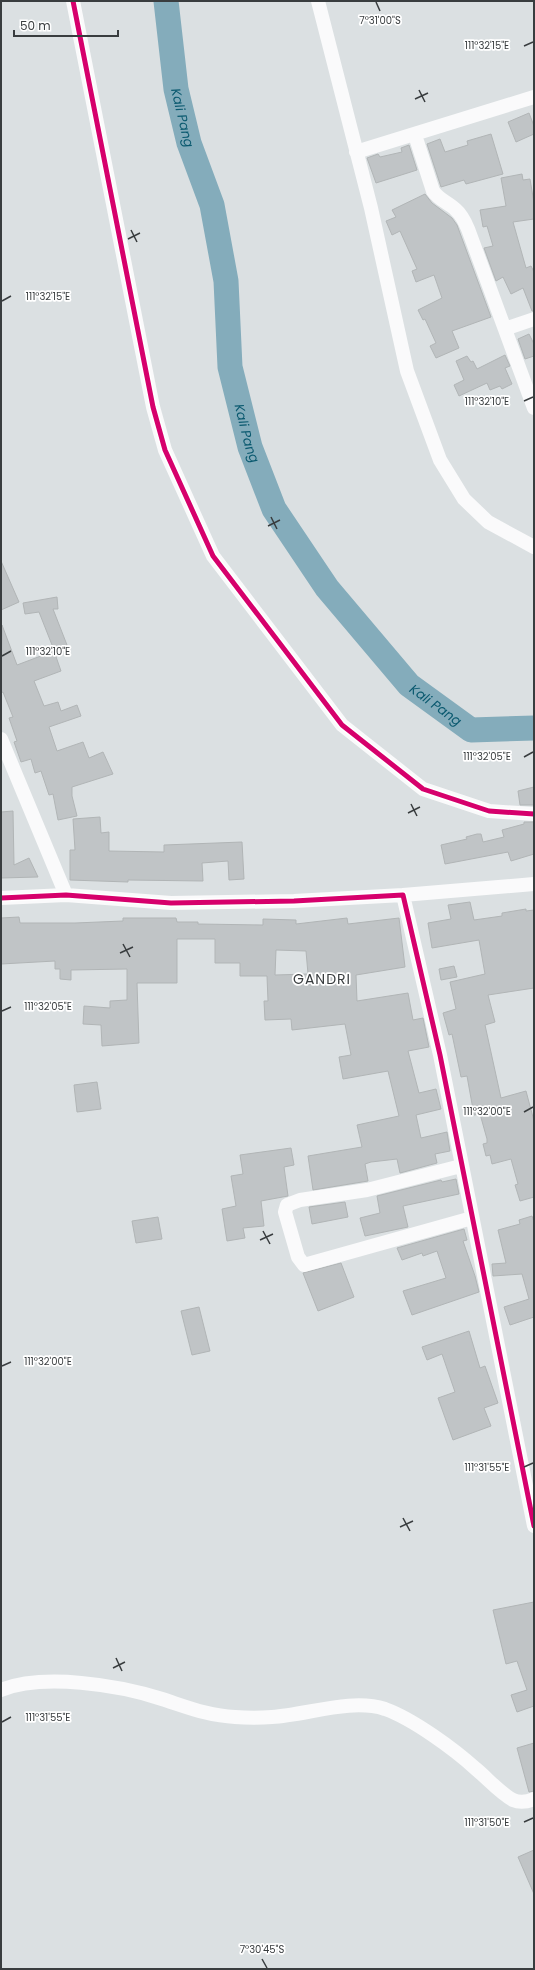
<svg xmlns="http://www.w3.org/2000/svg" width="535" height="1970" font-family="Poppins,sans-serif">
<style>
.lines{fill:none;stroke-linecap:round;stroke-linejoin:round}
.river{stroke:#84acbb;stroke-width:25}
.building{fill:#c0c4c6;stroke:#b1b5b6;fill-rule:evenodd}
.minor{stroke:#fafafb;stroke-width:14}
.cycleway-casing{stroke:#fff;stroke-width:8}
.cycleway{stroke:#d6006c;stroke-width:5}
.ticks{fill:none;stroke:#393d3f;stroke-width:1.5}
.labels{text-anchor:middle;stroke-width:3.5;stroke-linejoin:round;paint-order:stroke}
.water-label{font-size:13px;font-style:italic;fill:#0a596f;stroke:#fff}
.quarter-label{font-size:14px;letter-spacing:1px;fill:#393d3f;stroke:#fff}
.ticks-label{font-size:10px;text-anchor:middle;fill:#393d3f;stroke:#fff;stroke-width:3.5;stroke-linejoin:round;paint-order:stroke}
</style>
<rect width="100%" height="100%" fill="#dbe0e2"/>
<g class="lines">
<!-- river -->
<path class="river" id="s1" d="M166,1L176,89L189,143L212,205L226,281L230,367L250,447L274,509L327,588L409,685L471,730L534,728"/>
</g>
<!-- building -->
<path class="building" d="M529,113L534,126V134L516,142L508,122Z
M491,134L503,174L466,184L464,180L441,187L427,144L440,139L445,152L468,145L467,141Z
M409,145L417,170L376,183L367,158L378,154L380,157L402,152L401,148Z
M522,174L523,180L530,179L534,203V219L513,222L526,268L531,266L534,272V311H532L523,288L511,294L503,277L496,281L484,248L493,246L487,226L483,227L480,210L506,206L501,178Z
M425,194L432,203L452,218L457,225L491,317L452,331L459,348L436,358L430,346L436,343L425,319L423,320L418,310L442,298L434,275L416,282L412,271L417,269L400,231L392,235L386,221L396,217L392,210Z
M529,334L534,344V356L525,359L518,339Z
M505,355L510,366L505,368L512,384L502,389L500,386L490,390L487,383L459,396L454,385L464,380L456,361L467,356L471,362L473,361L477,369Z
M1,561L19,602L1,610Z
M57,597L58,609H53L67,645L54,650L39,612L25,614L23,603Z
M2,625L17,665L54,651L61,671L34,681L44,706L58,702L61,711L77,705L81,716L49,727L57,751L83,742L89,758L103,752L113,774L72,787V796L77,816L58,820L53,794L49,795L41,771L35,773L31,759L21,762L14,742L17,741L9,718L13,717L3,692L1,693Z
M534,787V805H520L518,791Z
M13,811L14,865L29,858L38,877L1,878V812Z
M100,817L101,833L109,832V851L164,852V845L242,842L244,879L229,880L228,861L202,863L203,881L128,880V882L70,880V850H75L73,819Z
M524,822H534V854L511,861L508,852L445,864L441,845L467,839L466,837L477,834H481L483,842L504,837L502,830L524,824Z
M470,902L474,920L502,916V913L526,909V911L534,910V988L488,995L495,1022L485,1025L501,1098L526,1091L534,1121V1197L520,1201L515,1185L518,1184L511,1159L492,1164L490,1155L486,1156L483,1144L487,1143V1139L480,1114L474,1115L467,1076L461,1077L452,1034L449,1035L443,1013L456,1009L450,982L485,974L479,940L432,948L428,923L451,919L448,905Z
M19,917L20,923H75L123,921V918H176L177,922H198V924L263,925V919L296,920V924L347,918L348,924L399,918L405,967L356,975L357,1001L408,993L413,1020L423,1018L429,1047L408,1051L419,1093L436,1089L441,1109L416,1115L421,1138L447,1132L450,1151L435,1154L437,1163L400,1173L397,1159L371,1162L365,1164L368,1181L313,1190L308,1156L362,1147L357,1125L399,1116L388,1071L343,1079L339,1057L351,1055L345,1024L292,1030L291,1019L265,1020L264,1001H268L267,976H240V963H215V939H177V983H137L139,1043L102,1046L101,1025L83,1024L84,1006L110,1008V1001L127,1000V969L71,970V980L60,979V969H55V961L1,964V918ZM276,950L306,951L308,974L275,975Z
M454,966L457,977L441,980L439,969Z
M97,1082L101,1109L77,1112L74,1085Z
M291,1148L294,1165L284,1167L288,1196L261,1201L264,1226L243,1228L245,1238L227,1241L222,1209L236,1206L231,1176L243,1174L240,1155Z
M456,1179L459,1194L403,1206L408,1227L365,1236L360,1218L380,1213L377,1196L441,1180L442,1182Z
M345,1202L348,1217L312,1224L309,1207Z
M532,1216L534,1222V1317L510,1325L504,1307L529,1299L522,1274L493,1276L492,1264L506,1263L498,1230L520,1224L519,1220Z
M158,1217L162,1239L136,1243L132,1221Z
M464,1229L467,1240L463,1241L475,1276L479,1292L412,1315L403,1291L446,1278L437,1251L423,1256L422,1253L402,1260L397,1248Z
M341,1263L354,1297L318,1311L303,1273Z
M199,1307L210,1351L192,1355L181,1311Z
M469,1331L480,1368L485,1366L498,1403L484,1408L491,1426L453,1440L438,1398L455,1392L442,1354L427,1360L422,1347Z
M534,1602V1706L517,1712L511,1695L527,1690L517,1661L506,1664L493,1610Z
M534,1743V1791L529,1792L517,1748Z
M534,1850V1894L518,1857Z"/>
<g class="lines">
<!-- minor -->
<path class="minor" d="M73,1L153,407L165,450L213,556L342,725L423,789L489,811L534,814
M318,1L371,208L407,371L440,460L464,499L488,522L534,547
M415,135L433,191C439,200 449,203 456,210C462,215 465,222 468,229L534,408
M356,152L534,97
M505,329L534,319
M1,739L66,895
M403,895L534,884
M1,898L66,895L171,903L294,901L403,895L440,1055L534,1526
M461,1166L367,1190L300,1200L287,1205L285,1212L298,1257L304,1265L472,1218
M1,1690C43,1673 119,1685 162,1699C187,1707 209,1716 235,1717C247,1718 260,1718 272,1717C307,1715 351,1698 385,1709C413,1719 454,1749 476,1769C488,1779 500,1793 513,1800C520,1803 527,1802 534,1799"/>
<!-- cycleway casing -->
<g class="cycleway-casing">
<path id="cycleway" d="M73,1L153,407L165,450L213,556L342,725L423,789L489,811L534,814
M1,898L66,895L171,903L294,901L403,895L440,1055L534,1526"/>
</g>
<!-- cycleway -->
<use href="#cycleway" class="cycleway"/>
</g>
<!-- ticks -->
<path class="ticks" d="M376,2L380,11M524,46L533,42M419,90L425,102M415,99L428,93M131,230L137,242M128,239L140,233M2,301L11,296M524,401L533,397M271,517L277,529M268,526L280,520M2,656L11,651M524,757L533,752M411,804L417,816M408,813L420,807M123,944L130,957M120,953L133,947M2,1011L11,1007M524,1112L533,1107M263,1231L270,1244M260,1240L273,1234M2,1366L11,1362M524,1467L533,1463M403,1518L410,1531M400,1527L413,1521M116,1658L122,1671M113,1668L125,1662M2,1722L11,1717M524,1822L533,1818M262,1959L267,1968"/>
<g class="labels">
<!-- water labels -->
<g class="water-label">
<text dy="5" stroke="none"><textPath href="#s1" startOffset="118">Kali Pang</textPath></text>
<text dy="5" stroke="none"><textPath href="#s1" startOffset="442">Kali Pang</textPath></text>
<text dy="5" stroke="none"><textPath href="#s1" startOffset="778">Kali Pang</textPath></text>
</g>
<!-- quarter labels -->
<g class="quarter-label">
<text x="322" y="984">GANDRI</text>
</g>
</g>
<g class="ticks-label">
<text x="380" y="24">7°31'00"S</text>
<text x="487" y="49">111°32'15"E</text>
<text x="48" y="300">111°32'15"E</text>
<text x="487" y="405">111°32'10"E</text>
<text x="48" y="655">111°32'10"E</text>
<text x="487" y="760">111°32'05"E</text>
<text x="48" y="1010">111°32'05"E</text>
<text x="487" y="1115">111°32'00"E</text>
<text x="48" y="1365">111°32'00"E</text>
<text x="487" y="1471">111°31'55"E</text>
<text x="48" y="1721">111°31'55"E</text>
<text x="487" y="1826">111°31'50"E</text>
<text x="262" y="1953">7°30'45"S</text>
</g>
<!-- border -->
<rect width="535" height="1970" fill="none" stroke="#393d3f" stroke-width="4"/>
<!-- scale -->
<path d="M14 30v6h104v-6" fill="none" stroke="#393d3f" stroke-width="2"/>
<text x="20" y="30" font-size="12" fill="#393d3f" stroke="#ffffff" stroke-width="3" paint-order="stroke">50 m</text>
</svg>
